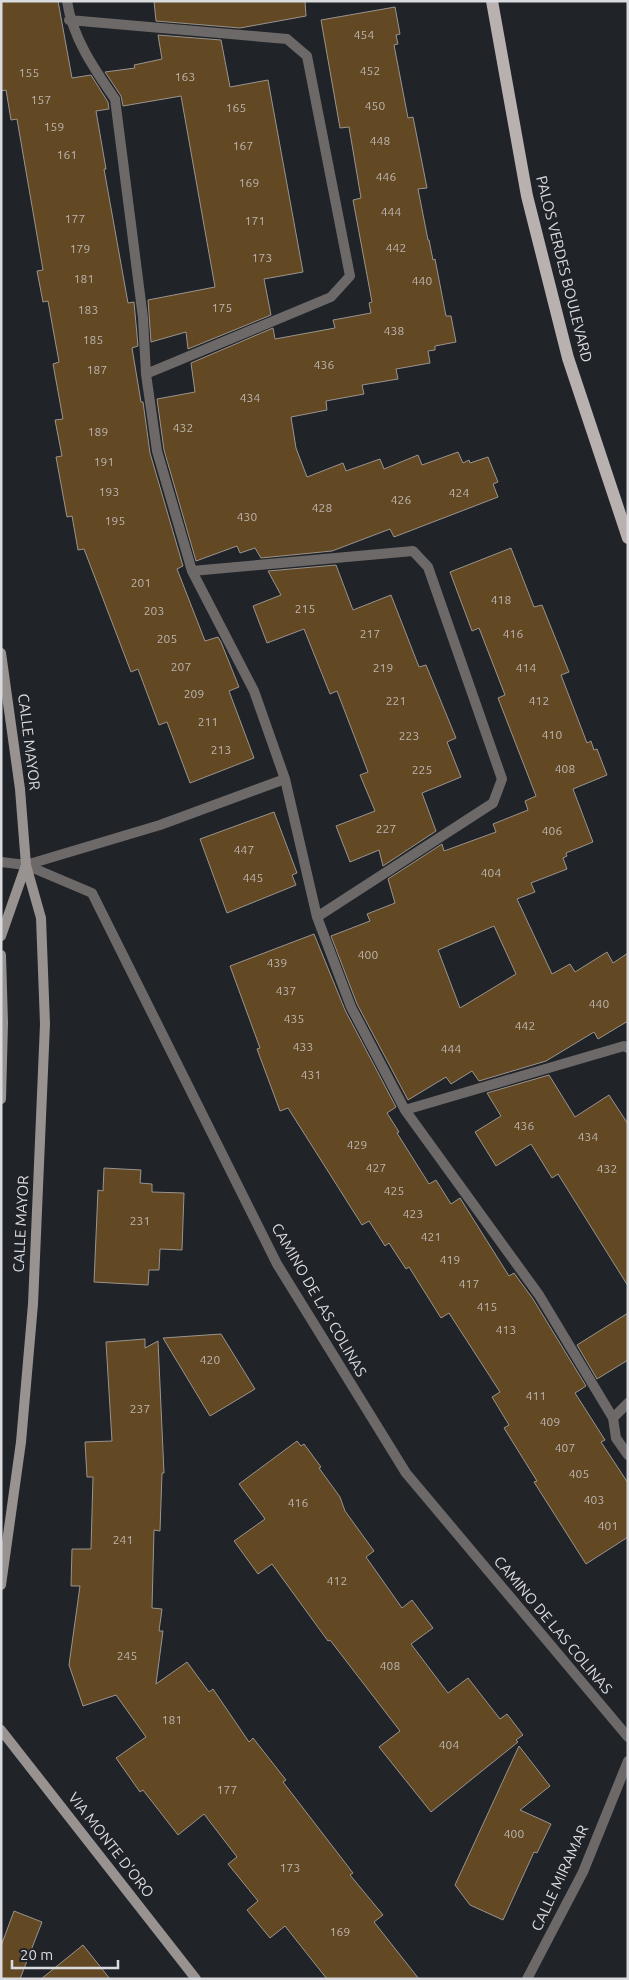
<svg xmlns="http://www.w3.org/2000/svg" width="629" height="1980" font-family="Ubuntu,sans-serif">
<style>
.building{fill:#634824;stroke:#9a948e;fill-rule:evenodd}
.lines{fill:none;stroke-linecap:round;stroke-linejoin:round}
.lane{stroke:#6d6968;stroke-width:10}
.street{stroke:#6d6968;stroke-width:10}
.secondary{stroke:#989290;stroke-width:10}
.primary{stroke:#b9b1af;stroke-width:12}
.labels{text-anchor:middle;stroke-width:4;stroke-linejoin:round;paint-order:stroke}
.number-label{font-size:12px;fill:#bcb6b0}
.street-label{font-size:15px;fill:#dadbdf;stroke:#202328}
</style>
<rect width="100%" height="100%" fill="#202328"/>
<!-- building -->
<path class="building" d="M1,1H58L72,78L91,75L108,102L109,109L96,111L106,169H104L128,303L134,302L138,346L132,348L141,402H143L150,453L183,566L177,569L205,641L218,637L221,642L239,687L229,691L254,758L190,783L167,722L159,725L138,669L131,672L84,549L78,550L72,516L67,517L56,457L62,456L55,420L63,419L53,364L59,362L48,301L43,302L37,271L43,270L17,119L11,120L6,90L1,91Z
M154,1H305L306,16L240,28L156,21Z
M395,7L400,34L396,35L398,44L394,45L408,118L413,117L427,188L418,189L428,240H429L433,260L435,259L446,316H451L456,342L435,346V350L428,351L430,363L396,369L398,379L362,385L364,394L326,401L327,410L291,417L296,448L307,477L343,463L346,471L380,459L384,469L418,455L422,465L458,452L463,463L469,460L470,463L488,457L498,482L493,484L498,497L394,537L390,529L332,551L261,558L255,548L240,553L237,546L196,561L164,450L157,399L195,392L191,363L273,328L275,339L335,328L333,320L371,313L369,303L372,302L353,200L361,198L349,127L340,128L321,20Z
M158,35L221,40L230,87L268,80L303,272L264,279L271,315L188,349L186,332L151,342L148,300L215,287L181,96L123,106L121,96L105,72L135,68L134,65L162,59Z
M511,548L534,607L542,605L569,672L561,675L587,743L591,741L594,750L597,749L607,775L573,789L593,842L566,853L567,856L563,858L567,869L531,883L535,892L517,899L552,974L570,964L575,972L607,952L613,963L628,953V1021L598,1039L594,1032L546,1061L479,1081L472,1071L451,1084L446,1077L408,1100L357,1004L331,936L370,921L367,914L395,903L388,879L442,844L444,851L496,832L493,824L528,810L525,801L536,796L498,698L505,695L479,628L472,631L450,572ZM494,926L516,974L460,1008L438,950Z
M336,565L353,610L391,595L419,667L426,665L456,738L447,742L461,777L422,793L436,831L383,866L379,850L350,862L336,826L375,811L360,775L368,772L337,691L330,694L304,629L267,643L253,606L281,595L268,571Z
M274,812L297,873L292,875L296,885L227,913L200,839Z
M314,934L345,1010L396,1107L387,1113L399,1132L397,1133L429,1184L436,1180L451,1204L460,1198L509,1276L514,1273L533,1299L586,1386L575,1393L605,1440L601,1442L628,1483V1537L586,1564L534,1482L537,1481L504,1428L509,1425L492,1397L500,1392L449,1313L441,1318L409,1267L406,1269L389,1243L385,1246L369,1221L362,1225L288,1108L280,1111L257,1049L260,1048L230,966Z
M549,1075L575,1117L609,1095L628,1124V1286L558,1174L552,1178L531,1144L496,1166L475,1132L501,1116L487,1093Z
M104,1168L141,1170L140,1183L152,1184V1192L184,1193L182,1250L160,1249L159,1270H149L148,1285L94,1282L98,1190L103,1191Z
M628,1313V1360L597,1379L577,1345Z
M221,1334L255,1389L210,1416L163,1338Z
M145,1339V1348L158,1341L164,1473H162L160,1531L154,1530L152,1608L162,1609L159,1631H163L156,1684L187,1662L209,1692L213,1689L249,1742L253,1738L286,1780L283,1782L353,1873L350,1875L383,1915L374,1922L419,1979H327L285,1926L270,1938L247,1910L258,1901L228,1864L237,1857L204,1814L178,1835L143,1790L140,1792L116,1758L146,1737L116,1695L83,1706L69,1665L80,1586H71L72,1549H91L93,1477H87L85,1442L112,1441L106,1342Z
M297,1441L301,1446L304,1444L321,1467L319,1468L340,1497L345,1511L374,1551L366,1557L402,1608L412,1600L433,1628L411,1644L448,1693L468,1678L500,1719L507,1714L523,1735L516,1740L518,1742L431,1812L379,1747L400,1731L330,1640L328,1641L272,1564L258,1574L234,1541L265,1519L239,1484Z
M519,1746L550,1786L520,1810L551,1824L537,1853L534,1852L503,1920L470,1905L455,1885Z
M14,1911L42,1922L20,1979H1V1946Z
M83,1945L110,1979H41Z"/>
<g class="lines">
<!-- lane -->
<path class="lane" d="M67,1C72,37 95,70 115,99L143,318L146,374L157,451L192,571L254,691L285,779L317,917L351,1007L405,1110L539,1295L613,1418L616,1438L628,1455
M69,20L287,39L307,56L350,276L331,297L146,374
M192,571L413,551L428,567L502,779L493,803L317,917
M26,865L160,825L285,779
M405,1110L624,1046L628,1048
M613,1418L628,1403"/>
<!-- street -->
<path class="street" d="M1,862L26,865L92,893L277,1264L406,1473L628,1737
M527,1979L583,1872L628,1761"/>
<!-- secondary -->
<path class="secondary" d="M1,653L20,789L26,865L41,918L45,1024L33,1304L21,1442L1,1585
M1,936L26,865
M1,955L3,1023L1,1099
M1,1730L196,1979"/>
<!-- primary -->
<path class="primary" d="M492,1L527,196L568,358L628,538"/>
</g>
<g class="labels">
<!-- number labels -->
<g class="number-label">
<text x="364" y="39">454</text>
<text x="370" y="75">452</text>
<text x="29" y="77">155</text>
<text x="185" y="81">163</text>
<text x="41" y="104">157</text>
<text x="375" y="110">450</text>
<text x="236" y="112">165</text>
<text x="54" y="131">159</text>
<text x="380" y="145">448</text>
<text x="243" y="150">167</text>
<text x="67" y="159">161</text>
<text x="386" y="181">446</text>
<text x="249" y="187">169</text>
<text x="391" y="216">444</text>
<text x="75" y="223">177</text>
<text x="255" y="225">171</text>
<text x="396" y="252">442</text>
<text x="80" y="253">179</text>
<text x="262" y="262">173</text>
<text x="84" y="283">181</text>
<text x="422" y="285">440</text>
<text x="222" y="312">175</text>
<text x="88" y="314">183</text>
<text x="394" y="335">438</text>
<text x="93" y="344">185</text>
<text x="324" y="369">436</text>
<text x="97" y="374">187</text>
<text x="250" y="402">434</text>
<text x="183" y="432">432</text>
<text x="98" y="436">189</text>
<text x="104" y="466">191</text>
<text x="109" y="496">193</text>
<text x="459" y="497">424</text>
<text x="401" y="504">426</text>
<text x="322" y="512">428</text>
<text x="247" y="521">430</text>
<text x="115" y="525">195</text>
<text x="141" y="587">201</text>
<text x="501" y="604">418</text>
<text x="305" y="613">215</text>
<text x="154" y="615">203</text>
<text x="370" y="638">217</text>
<text x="513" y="638">416</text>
<text x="167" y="643">205</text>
<text x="181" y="671">207</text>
<text x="383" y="672">219</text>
<text x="526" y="672">414</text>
<text x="194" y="698">209</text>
<text x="396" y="705">221</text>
<text x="539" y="705">412</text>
<text x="208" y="726">211</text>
<text x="552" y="739">410</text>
<text x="409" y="740">223</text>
<text x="221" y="754">213</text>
<text x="565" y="773">408</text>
<text x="422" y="774">225</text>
<text x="386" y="833">227</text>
<text x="552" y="835">406</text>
<text x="244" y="854">447</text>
<text x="491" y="877">404</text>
<text x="253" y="882">445</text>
<text x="368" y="959">400</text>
<text x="277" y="967">439</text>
<text x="286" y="995">437</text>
<text x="599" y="1008">440</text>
<text x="294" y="1023">435</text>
<text x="525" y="1030">442</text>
<text x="303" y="1051">433</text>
<text x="451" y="1053">444</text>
<text x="311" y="1079">431</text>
<text x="524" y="1130">436</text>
<text x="588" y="1141">434</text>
<text x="357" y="1149">429</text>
<text x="376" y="1172">427</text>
<text x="607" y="1173">432</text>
<text x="394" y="1195">425</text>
<text x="413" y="1218">423</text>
<text x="140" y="1225">231</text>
<text x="431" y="1241">421</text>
<text x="450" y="1264">419</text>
<text x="469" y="1288">417</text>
<text x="487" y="1311">415</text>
<text x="506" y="1334">413</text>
<text x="210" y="1364">420</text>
<text x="536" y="1400">411</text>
<text x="140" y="1413">237</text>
<text x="550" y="1426">409</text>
<text x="565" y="1452">407</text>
<text x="579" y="1478">405</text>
<text x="594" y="1504">403</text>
<text x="298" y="1507">416</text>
<text x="608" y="1530">401</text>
<text x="123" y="1544">241</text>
<text x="337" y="1585">412</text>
<text x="127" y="1660">245</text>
<text x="390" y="1670">408</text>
<text x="172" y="1724">181</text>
<text x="449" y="1749">404</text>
<text x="227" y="1794">177</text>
<text x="514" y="1838">400</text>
<text x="290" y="1872">173</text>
<text x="340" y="1936">169</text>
</g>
<!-- street labels -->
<g class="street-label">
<text transform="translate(564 269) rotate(76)" y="5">PALOS VERDES BOULEVARD</text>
<text transform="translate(29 742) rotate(83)" y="5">CALLE MAYOR</text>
<text transform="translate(21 1224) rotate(-87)" y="5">CALLE MAYOR</text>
<text transform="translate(319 1300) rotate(60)" y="5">CAMINO DE LAS COLINAS</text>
<text transform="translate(553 1625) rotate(50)" y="5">CAMINO DE LAS COLINAS</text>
<text transform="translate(111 1845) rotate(52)" y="5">VIA MONTE D'ORO</text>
<text transform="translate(560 1878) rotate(-65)" y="5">CALLE MIRAMAR</text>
</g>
</g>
<!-- border -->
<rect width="629" height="1980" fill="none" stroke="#dadbdf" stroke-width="5"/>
<!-- scale -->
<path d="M12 1960v8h106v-8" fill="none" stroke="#dadbdf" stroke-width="2.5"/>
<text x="20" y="1960" font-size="15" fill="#dadbdf" stroke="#202328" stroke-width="4" paint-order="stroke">20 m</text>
</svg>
